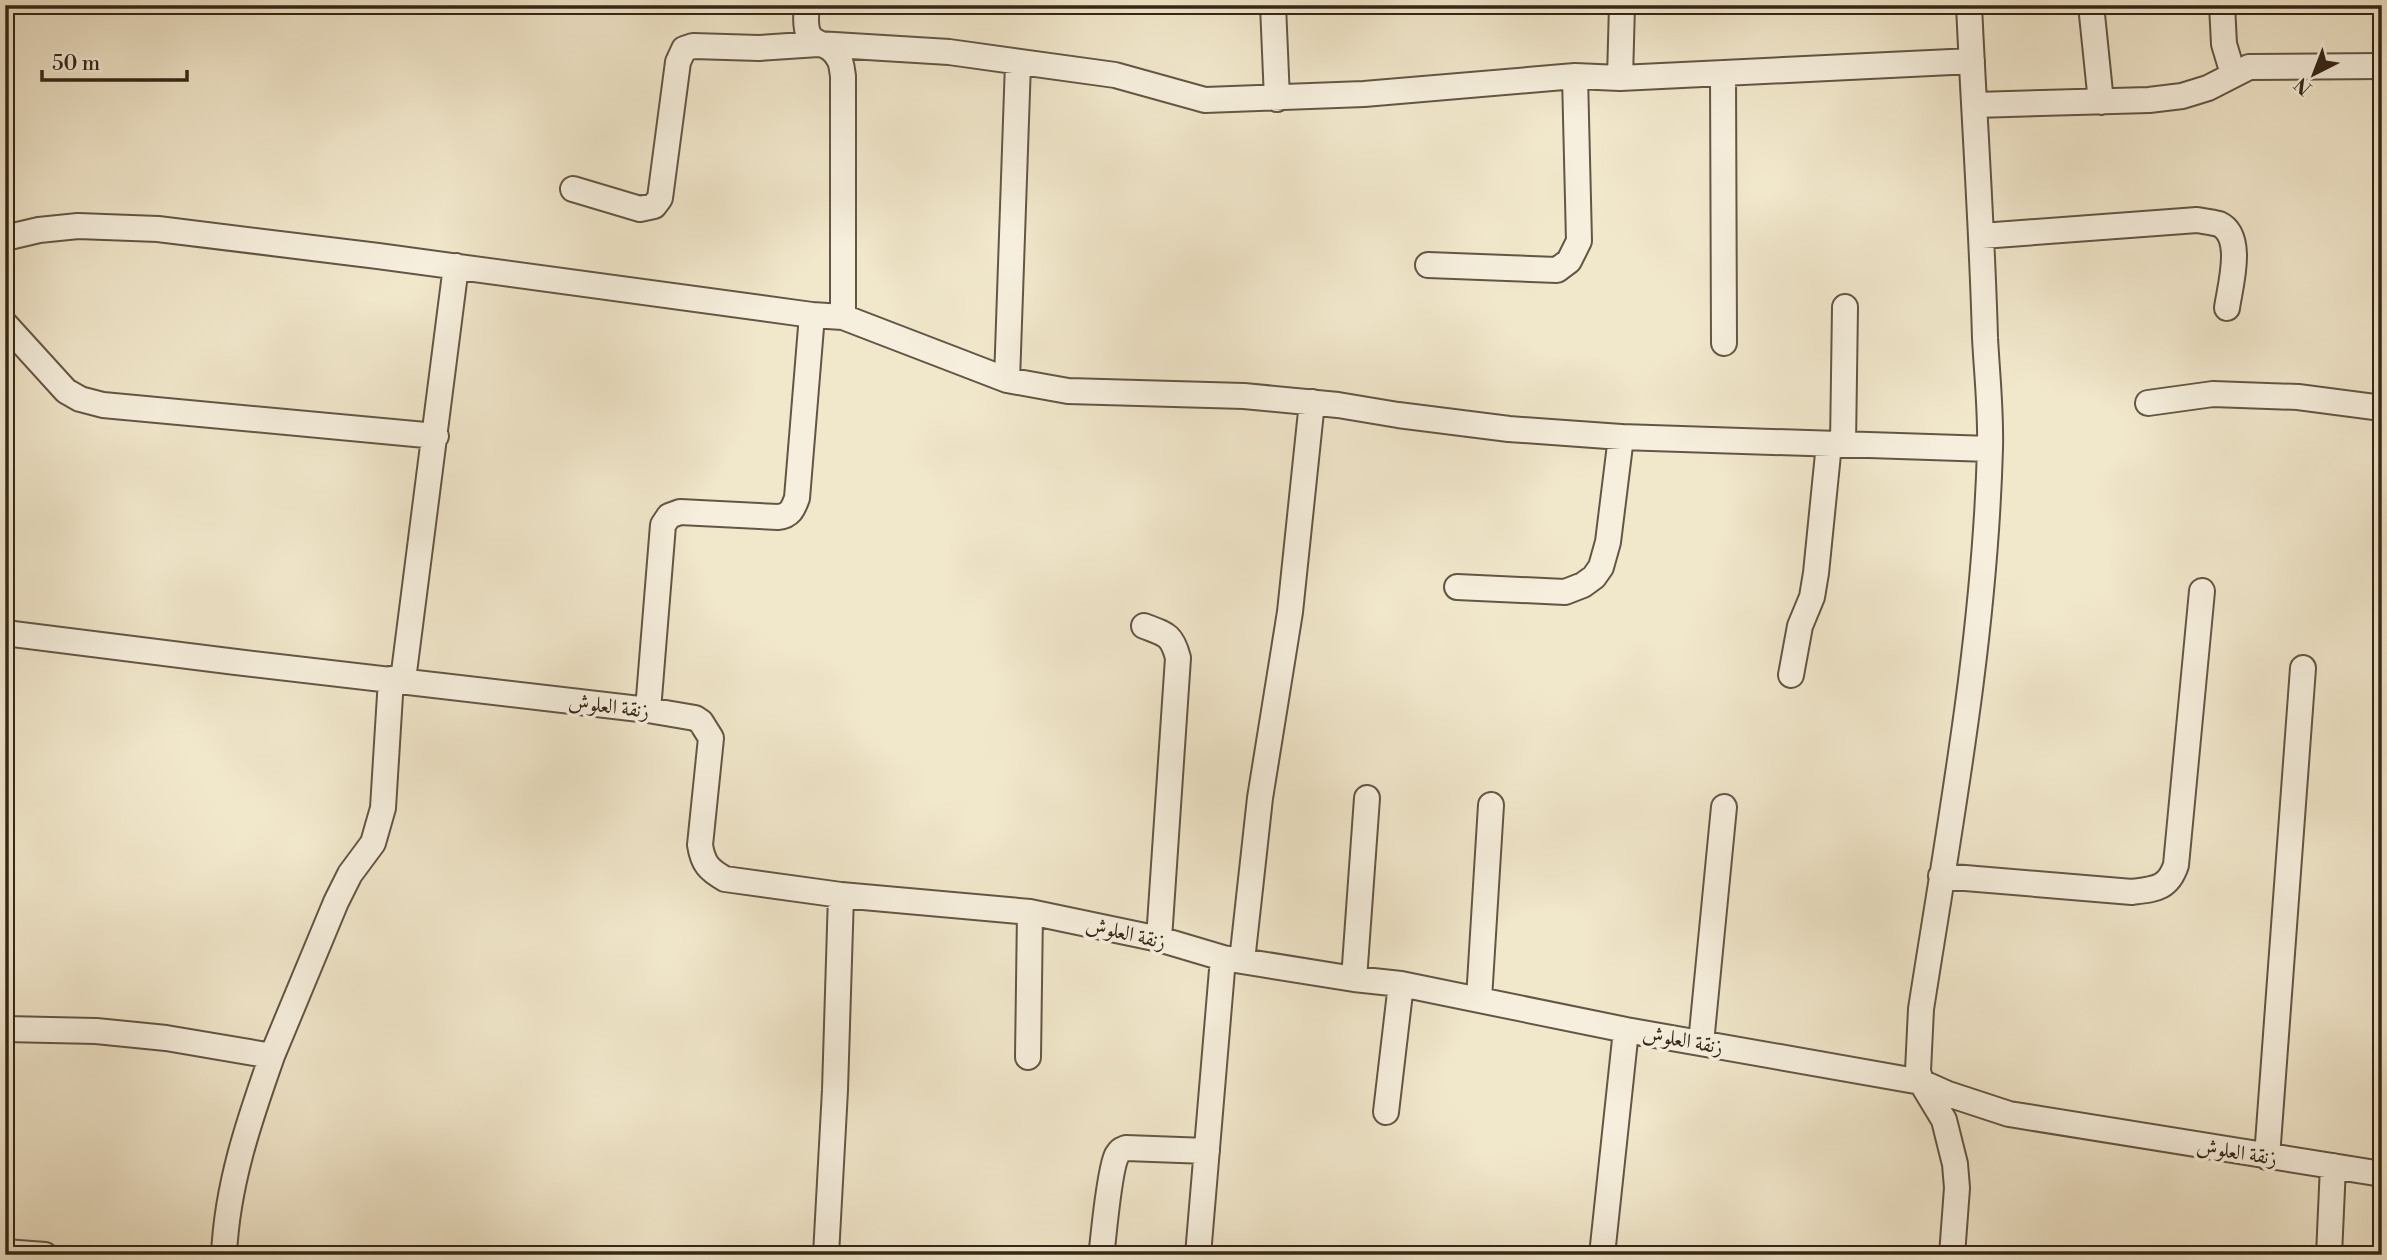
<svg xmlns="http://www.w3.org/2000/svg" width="2387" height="1260" font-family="'Libre Bodoni',Amiri,serif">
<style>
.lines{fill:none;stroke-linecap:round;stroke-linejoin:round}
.minor-casing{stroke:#645644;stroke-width:28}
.minor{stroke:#f6efdd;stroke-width:24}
.labels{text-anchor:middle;stroke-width:7;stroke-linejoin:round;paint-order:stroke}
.street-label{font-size:21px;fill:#352617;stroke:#f6efdd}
</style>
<rect width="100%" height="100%" fill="#f1e7cb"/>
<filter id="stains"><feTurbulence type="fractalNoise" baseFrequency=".00286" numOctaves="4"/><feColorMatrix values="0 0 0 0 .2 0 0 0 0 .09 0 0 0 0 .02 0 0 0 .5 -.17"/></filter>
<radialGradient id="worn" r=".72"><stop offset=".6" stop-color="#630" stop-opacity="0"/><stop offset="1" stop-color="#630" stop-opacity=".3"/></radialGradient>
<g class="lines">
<!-- minor casing -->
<g class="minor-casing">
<path id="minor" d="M807,5C801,56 825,33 839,59C842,64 842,71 843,76V317
M1273,5L1277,99
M2091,5L2101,102
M2222,5L2224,44L2233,74
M1723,73L1724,343
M1620,78L1622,5
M1975,105L2149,100L2182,96L2208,88L2249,67L2382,66
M573,189L640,209L654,206L660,198L678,62L684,49L693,46L759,48L818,44L949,52L1115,75L1205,100L1364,94L1575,76L1620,78L1972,61
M1982,236L2197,220C2203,221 2212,222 2219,224C2245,236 2230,286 2227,308
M5,238L39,230L78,226L158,229L378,256L812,315L843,317L1007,380L1068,391L1244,396L1338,405L1398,415L1509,429L1621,437L1990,449
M1428,265L1557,270L1569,261L1579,241L1575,76
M5,324L66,391L80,399L103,405L436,436
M1007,380L1018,63
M2148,403L2213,394L2298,397L2382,408
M1843,444L1845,307
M1457,587L1565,592L1583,585L1594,577L1601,567L1608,542L1621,437
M1144,626C1165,634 1172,634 1178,658L1159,939
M5,633L236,662L648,710L695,718L701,722L711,738L700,845C703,864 709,870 725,879L841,895L1030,912L1159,939L1223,958L1354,979L1401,984L1626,1030L1921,1082L1948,1094L2009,1114L2382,1174
M1791,675L1800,626L1812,597L1816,573L1829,444
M403,680L456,266
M648,710L663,525L669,516L680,512L778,517C790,516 793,509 797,498L812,315
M1941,876L2132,892C2155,889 2168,889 2176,865L2202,591
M1242,961L1260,798L1290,612L1312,402
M1354,979L1367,798
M1479,999L1491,805
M5,1029L96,1031L166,1038L272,1056C249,1121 227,1185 224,1255
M1701,1043L1724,807
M272,1056L336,902L350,874L373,843L383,808L391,679
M1028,1057L1030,912
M1386,1112L1401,984
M2267,1157L2303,668
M1102,1249C1104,1230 1110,1167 1117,1155C1120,1150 1121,1150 1126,1148L1207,1151
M5,1252L45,1255
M826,1255L835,1090L841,895
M1198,1255L1223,958
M1602,1255L1626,1030
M1952,1255L1957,1188L1955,1164L1944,1120L1921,1082L1918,1071L1921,1009C1950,823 1985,637 1990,448C1991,411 1987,375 1985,338C1982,227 1974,116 1969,5
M2329,1255L2333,1166"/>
</g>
<!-- minor -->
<use href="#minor" class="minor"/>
</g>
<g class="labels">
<!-- street labels -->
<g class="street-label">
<text transform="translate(609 706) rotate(7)" y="7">زنقة العلوش</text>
<text transform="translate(1126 933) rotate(13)" y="7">زنقة العلوش</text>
<text transform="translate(1683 1040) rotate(10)" y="7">زنقة العلوش</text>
<text transform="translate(2237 1152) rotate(9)" y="7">زنقة العلوش</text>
</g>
</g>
<!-- margin -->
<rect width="2387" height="1260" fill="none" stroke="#f1e7cb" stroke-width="28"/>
<rect x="7" y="7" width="2373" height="1246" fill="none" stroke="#352617" stroke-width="3.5"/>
<rect x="14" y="14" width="2359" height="1232" fill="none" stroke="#352617" stroke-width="2"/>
<!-- north arrow -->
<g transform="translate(2314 74) rotate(222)" stroke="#f6efdd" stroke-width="5" paint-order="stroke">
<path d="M0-5L12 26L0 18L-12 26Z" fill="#352617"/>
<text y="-10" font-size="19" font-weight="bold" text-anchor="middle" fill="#352617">N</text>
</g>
<!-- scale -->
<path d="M42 70v10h145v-10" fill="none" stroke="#352617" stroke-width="3.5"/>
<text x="52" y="70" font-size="21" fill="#352617" stroke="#f6efdd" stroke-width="5" paint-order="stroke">50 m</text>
<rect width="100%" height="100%" filter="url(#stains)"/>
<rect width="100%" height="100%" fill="url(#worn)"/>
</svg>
